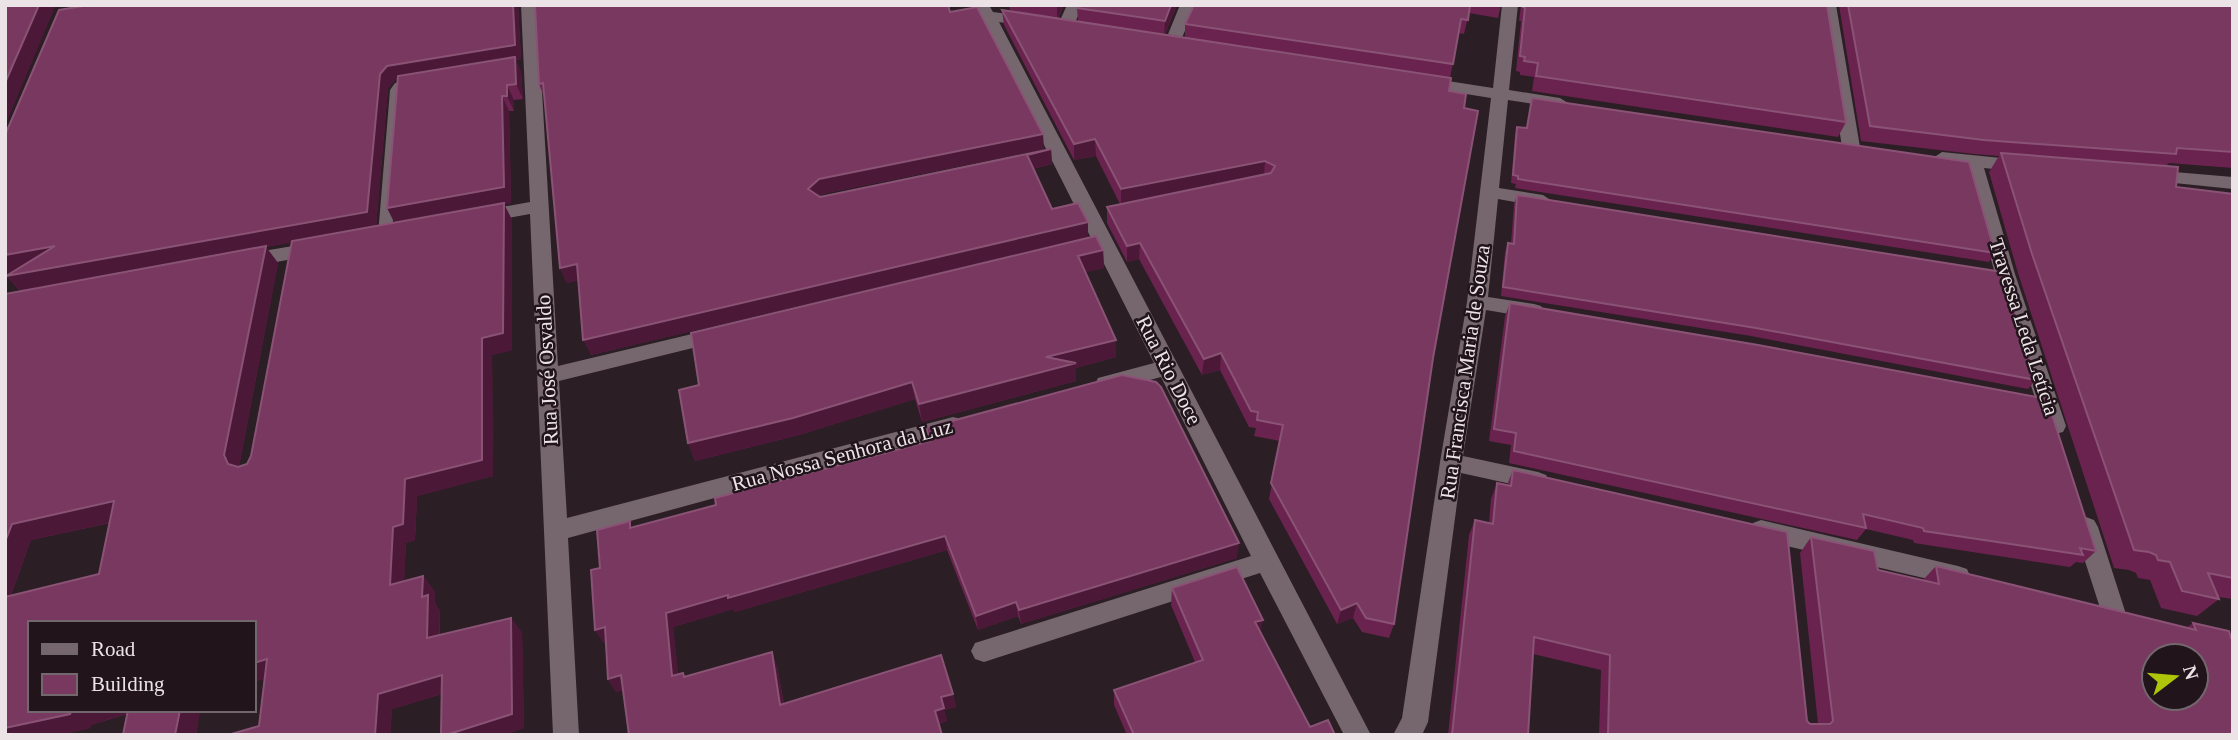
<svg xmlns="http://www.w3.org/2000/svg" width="2238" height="740" font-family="Georgia,serif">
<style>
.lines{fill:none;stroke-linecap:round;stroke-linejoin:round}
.lane{fill:#76666e;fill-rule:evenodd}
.street{fill:#76666e;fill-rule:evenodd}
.wall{fill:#6a234f;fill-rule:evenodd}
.shaded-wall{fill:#4b1937}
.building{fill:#783860;stroke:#8a5375;stroke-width:2;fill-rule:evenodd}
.labels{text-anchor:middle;stroke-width:5;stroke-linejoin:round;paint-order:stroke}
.street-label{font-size:21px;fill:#ece3e7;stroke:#21151b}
</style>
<rect width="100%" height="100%" fill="#2b1e24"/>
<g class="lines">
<!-- lane -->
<path class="lane" d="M414,78L418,79V85L402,90L392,235L385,240L378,235L390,90L395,83Z"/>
<!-- street -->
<path class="street" d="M521,5H537L558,366L717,328L724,330L727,335L724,340L717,342L559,381L567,518L953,417L961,419L964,425L961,431L953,433L568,538L579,735H553L530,214L479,223L472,221L470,217L472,213L479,211L530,202Z
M977,5H989L993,12L1031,17L1039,22L1031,27L999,22L1371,735H1344L1260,573L984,662L975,659L971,651L975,643L1251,556L1161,377L1106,392L1098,390L1095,384L1098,378L1154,363L979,16Z
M1067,5H1083L1073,27L1065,32L1057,27Z
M1180,5H1196L1178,47H1166L1164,44Z
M1502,5H1518L1509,90L1560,98L1568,103L1560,108L1508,100L1499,188L1543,195L1552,201L1543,207L1498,199L1488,297L1534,304L1541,306L1544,311L1541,316L1534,318L1486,310L1463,456L1538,472L1546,475L1549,481L1546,487L1538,490L1461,473L1428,722L1422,735H1393L1402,718L1440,462L1467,302L1491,98L1422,87L1414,82L1422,77L1493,88Z
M1820,5H1836L1860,147L1851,152L1842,147Z
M1942,152L2021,160L2030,166L2021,172L1984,168L2015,274L2066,426L2063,432L2055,434L2047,432L2044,426L1995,274L1966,166L1936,162L1933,158Z
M2151,170L2233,177V189L2145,180L2142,176L2145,172Z
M317,242L324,243L327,248L324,253L245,268L238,266L235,261L238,256L245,254Z
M2086,517L2094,520L2098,527L2125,611L2122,619L2113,622L2104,619L2101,611L2074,527L2078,520Z
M1761,520L1958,566L1967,569L1970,576L1967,583L1958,586L1761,540L1753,537L1749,530L1753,523Z"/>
</g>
<!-- wall -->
<path class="wall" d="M74,5H518L521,59L516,60L521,72L523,99L514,100V111H509L511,203L504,204L512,220V350L492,355L493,476L417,496L415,540L406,543L404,581L423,576L435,592V603L440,611V635L511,618L522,633L524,728L504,735H441L442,694L392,709L390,735H228L259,726L264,679L30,710H200L196,735H123L127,714L91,725L90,728L60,735H5L20,291L6,276L15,271L5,273V135L75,7ZM395,80H397L395,223L376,226L388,88ZM292,242L251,456L247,464L239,467L278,263L266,247ZM110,523L99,574L11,595L31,540Z
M1009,5H1064L1058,18L1078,21L1077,8L1177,5L1165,34L1185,37V24L1194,5H1501L1498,18L1469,13L1464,34L1459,33L1450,78L1433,358L1394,624L1389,638L1362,632L1353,618L1337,624L1269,499L1280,441L1254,436L1256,428L1249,427L1220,370L1202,375L1139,259L1127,262L1107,223V207L1120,204L1096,156L1074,160L1004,25L1002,10L1010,11Z
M1521,5H1827L1846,122L1838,137L1532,91L1534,77L1520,75V72L1516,71L1521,21H1519Z
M1839,5H2233V168L2169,163L2166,166L2176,187L2233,194V599L2218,597L2219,599L2197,616L2161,608L2150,580L2138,578L2136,573L2129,570L2114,568L2018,273L1989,172L1999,156L1974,154L1861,141Z
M950,12L1044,149L822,194L820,197L1051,149L1052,164L1033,169L1052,209L1088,222V237L591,355L579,280L567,283L560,268L544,97L539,84Z
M1532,98L1995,253L1989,262L1515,188L1516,184L1511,183L1515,135L1517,127L1526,128Z
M1517,195L2036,380L2028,389L1751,336L1501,296L1505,252L1508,243H1511L1514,204Z
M1103,250L1104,268L1085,272L1116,357L1076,368V381L922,422L915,399L799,435L695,461L688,443L699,385Z
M1510,303L2096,551L2083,563L2076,562L2070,567L1914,543L1913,540L1866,529L1857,540L1509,463L1511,445L1489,441L1505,316Z
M926,428L1237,558L1021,624L1018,616L978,630L947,550L735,612L733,609L673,627L678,674L685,677L777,666L784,704L953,694L956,707L944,710L947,721L939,724L623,690L616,692L608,679L606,643H604L595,630L600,568L633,527L716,505L928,441Z
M1513,470L1810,724H1818L1800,553L1811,537L1878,570L1923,580L1936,566L2186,628L2193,623L2233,735H1599L1601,670L1533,654L1528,735H1448L1469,535L1475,520L1489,523L1491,499L1497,483L1507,485Z
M1172,588L1261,633L1310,727L1335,735H1127L1114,705V690L1195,662L1171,605Z"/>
<!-- shaded-wall -->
<path class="shaded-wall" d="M39,5H56L5,126V83Z
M513,5H518L521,59L516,60L521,72L523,99L516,84L515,60L395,80L388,88L376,227L266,247L278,263L238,472L228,464L224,455L21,292L6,276L380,74L387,66Z
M1057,5H1064L1057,19Z
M1171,5H1177L1164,35L1165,21Z
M507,85L514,100V111L507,96Z
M502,96L509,111L511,203L504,204L512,220V350L492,355L493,476L417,496L415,540L406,543L403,601L390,585L395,224L387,208Z
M1043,134L1044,149L822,194L812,204L808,189L819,179Z
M1095,139L1096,156L1074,160V144Z
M1051,149L1052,164L1028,170L1027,155Z
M1265,161L1264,177L1121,205V189Z
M1088,222V237L591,355L583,340Z
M1140,243L1139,259L1127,262V246Z
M55,246L68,261L5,273V255Z
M1103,250L1104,268L1079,274L1078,256Z
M577,264L584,279L567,283L560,268Z
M1116,340V357L1076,368V381L922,422L919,404L1046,357Z
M1221,353L1220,370L1202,375L1204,359Z
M912,382L915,399L799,435L695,461L688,443Z
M114,501L131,518L31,540L5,610V542L12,524Z
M945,536L947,550L735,612L733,609L673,627L680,689L672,676L666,613L728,595Z
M1239,543L1237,558L1021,624L1019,610Z
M423,576L435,592V603L440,611L439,653L427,638L422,597Z
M1016,602L1018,616L978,630L976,616Z
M1357,603L1353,618L1337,624L1341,610Z
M511,618L522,633L524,728L504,735H446Z
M1263,620L1260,636L1255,622Z
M605,627L613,640L604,643L595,630Z
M772,652L777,666L786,718L780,705Z
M267,659L283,674L254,682V663Z
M442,675L455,690L392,709L390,735H375L378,694Z
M621,675L630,688L616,692L608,679Z
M953,694L956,707L944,710L947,721L938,724L935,711L941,697Z
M72,710H138L91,725L90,728L60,735H5V728Z
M180,710H200L196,735H175Z"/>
<!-- building -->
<path class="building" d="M5,5H39L5,83Z
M89,5H513L515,45L387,66L380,74L367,212L6,276L55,246L5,255V135L59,10Z
M535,5H948L950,12L977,7L1043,134L819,179L808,189L820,197L1051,149L1027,155L1052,209L1078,203L1088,222L583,340L577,264L560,268L543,83L539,84Z
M1079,5H1171L1165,21L1077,8Z
M1194,5H1470L1468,20L1461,19L1453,64L1185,24Z
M1523,5H1827L1846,122L1536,76L1538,63L1524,61L1525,57L1520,56L1525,7H1523Z
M1848,5H2233V152L2177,148L2176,154L1984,140L1870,126Z
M1002,10L1451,78L1449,91L1466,94L1464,108L1478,111L1433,358L1394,624L1366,618L1357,603L1341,610L1271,483L1283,425L1257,420L1258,412L1251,411L1221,353L1204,359L1140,243L1127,246L1107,207L1271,173L1275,166L1265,161L1121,189L1095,139L1074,144Z
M515,57L516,84L507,85V96H502L504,187L387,208L398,76Z
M1532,98L1969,162L1995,253L1518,179V176L1513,175L1517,127L1527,128Z
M2001,153L2178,167L2176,187L2233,194V578L2208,573L2219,599L2182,591L2170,562L2158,560L2156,555L2149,552L2134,550L2032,254Z
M1517,195L2002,272L2036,380L1756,328L1503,287L1508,243L1514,244Z
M504,203L503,333L482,338V460L405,479L403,524L393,527L390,585L423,576L422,597L428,595L427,638L511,618L512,714L446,735H441L442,675L378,694L375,735H228L259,726L267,659L254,663V623H30V710H72L70,714L5,728V597L99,574L114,501L12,524L5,542V294L266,246L224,455L228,464L238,467L247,464L251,456L292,241Z
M1096,236L1103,250L1078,256L1116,340L1046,357L1076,363L919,404L912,382L793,418L688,443L679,390L699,385L691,333Z
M1510,303L1758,345L2047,399L2096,551L2080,548L2083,555L1924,531L1923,528L1863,514L1866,528L1514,451L1516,433L1494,429Z
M1122,375L1156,382L1161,387L1239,543L1019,610L1016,602L976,616L945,536L728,598V595L666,613L672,676L683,673L684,677L772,652L780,705L941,655L953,694L941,697L944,708L935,711L942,735H629L621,675L608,679L605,627L595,630L591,570L600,568L597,530L630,521V528L716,505L715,498L930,441L926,428Z
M1513,470L1787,532L1807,721L1810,724H1830L1833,721L1811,537L1874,551L1878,570L1939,584L1936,566L2196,630L2193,623L2229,631L2231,638H2233V735H1608L1610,655L1534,637L1528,735H1452L1475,520L1493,524L1497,483L1511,486ZM2154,656H2196V698H2154Z
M1237,567L1263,620L1255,622L1310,727L1328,720L1335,735H1134L1114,690L1203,660L1172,588Z
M128,710H180L175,735H123Z"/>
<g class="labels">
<!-- street labels -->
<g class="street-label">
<text transform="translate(2024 327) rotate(72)" y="7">Travessa Leda Letícia</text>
<text transform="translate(547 370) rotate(-93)" y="7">Rua José Osvaldo</text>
<text transform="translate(1169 370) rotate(63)" y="7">Rua Rio Doce</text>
<text transform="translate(1465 372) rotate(-82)" y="7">Rua Francisca Maria de Souza</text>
<text transform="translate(842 455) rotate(-15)" y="7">Rua Nossa Senhora da Luz</text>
</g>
</g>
<!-- border -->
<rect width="2238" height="740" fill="none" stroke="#ece3e7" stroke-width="14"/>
<!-- legend -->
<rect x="28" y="621" width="228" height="91" fill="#21151b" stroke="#72676d" stroke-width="2"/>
<rect x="42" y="644" width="35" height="10" fill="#76666e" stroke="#72676d" stroke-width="2"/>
<text x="91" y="656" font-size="21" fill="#ece3e7">Road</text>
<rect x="42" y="674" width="35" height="21" fill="#783860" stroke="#72676d" stroke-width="2"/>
<text x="91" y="691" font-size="21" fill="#ece3e7">Building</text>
<!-- north arrow -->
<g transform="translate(2175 677) rotate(74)"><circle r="33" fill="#21151b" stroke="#72676d" stroke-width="2"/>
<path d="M0-5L12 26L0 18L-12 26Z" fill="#aec509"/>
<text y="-10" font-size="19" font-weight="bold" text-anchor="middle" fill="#ece3e7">N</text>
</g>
</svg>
